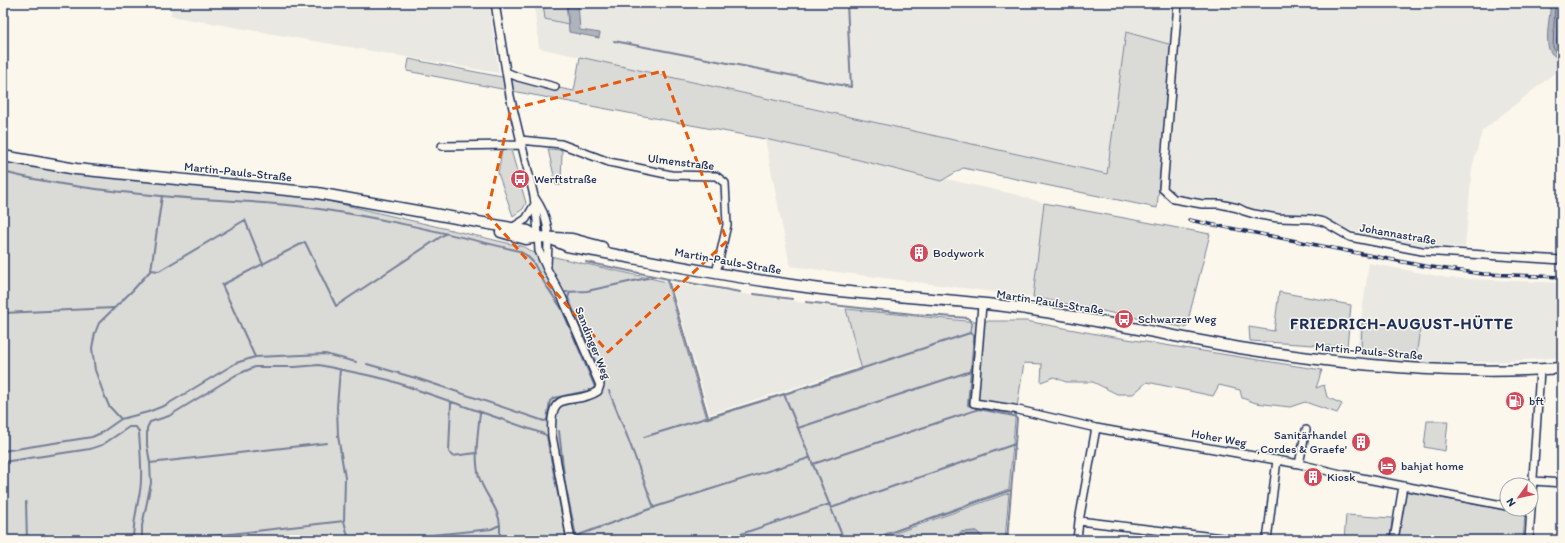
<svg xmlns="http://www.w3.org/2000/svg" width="1565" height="543" font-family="Itim,sans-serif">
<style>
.built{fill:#eae8e2}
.green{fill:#dadad7;stroke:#7a849a}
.water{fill:#afb3bb;stroke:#747e96}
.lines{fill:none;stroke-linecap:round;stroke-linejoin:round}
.shore{stroke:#566483;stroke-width:1}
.stream{stroke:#747e96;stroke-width:2}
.street-casing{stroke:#1b2f5e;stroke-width:10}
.secondary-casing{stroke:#1b2f5e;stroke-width:13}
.street{stroke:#fbf7ec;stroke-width:7}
.secondary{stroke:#fbf7ec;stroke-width:10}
.rail-casing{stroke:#1b2f5e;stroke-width:3.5}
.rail{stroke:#fbf7ec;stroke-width:2;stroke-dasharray:6;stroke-linecap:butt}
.marked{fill:none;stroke:#e8590c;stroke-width:3;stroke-dasharray:8 5;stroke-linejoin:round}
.labels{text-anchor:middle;stroke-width:3;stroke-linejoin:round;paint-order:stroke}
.street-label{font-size:12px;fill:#1b2f5e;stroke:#fbf7ec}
.poi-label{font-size:12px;fill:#1b2f5e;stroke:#fbf7ec;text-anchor:start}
.district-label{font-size:16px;font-weight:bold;letter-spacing:1px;fill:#1b2f5e;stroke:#fbf7ec}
</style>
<rect width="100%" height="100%" fill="#fbf7ec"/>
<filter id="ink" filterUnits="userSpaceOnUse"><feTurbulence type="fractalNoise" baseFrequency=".025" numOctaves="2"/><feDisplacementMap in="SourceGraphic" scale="8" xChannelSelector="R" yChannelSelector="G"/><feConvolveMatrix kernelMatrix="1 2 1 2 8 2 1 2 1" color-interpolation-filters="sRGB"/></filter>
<g filter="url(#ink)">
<!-- built -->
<path class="built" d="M173,3H489L499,73L170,16Z
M534,3H1562V67L1482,131L1472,168L1465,247L1425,246L1175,194L1168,186L1172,46L1126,33L1108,174L539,48Z
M765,139L1014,194L1044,203L1033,297L790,266Z
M1369,263L1448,278L1562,283V357L1512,361L1429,364L1356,356Z
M671,283L846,309L862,366L710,414Z"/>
<!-- green -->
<path class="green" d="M543,3H566L568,24L545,19Z
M1126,32L1172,45L1157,208L963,168L941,181L855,159L765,139L407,71L409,59L574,91L580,57L1107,174Z
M548,149L562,150L561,185H556Z
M502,150H511L526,203L523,209L513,216L498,173Z
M3,159L74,172L315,198L524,247L532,252L667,282L707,419L862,370L846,309L966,321H1026L1102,335L1322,370L1316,388L1324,385L1327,397L1342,404L1337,413L1305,402L1290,407L1256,403L1242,398L1240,390L1219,385L1213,396L1147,382L1133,394H1117L1093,382H1066L1054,377L1041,382L1042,364L1024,363L1015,420L1009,489L869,540H3Z
M1044,203L1210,234L1186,328L1033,297Z
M1279,292L1351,305L1347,347L1250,341L1249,327L1274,331Z
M1362,323L1420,328L1416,357L1361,352Z
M1427,421H1448L1445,451L1424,447Z
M1404,491L1525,514L1523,540H1396Z
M1009,493L1005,540H986L976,531L961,532L950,540H876Z
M1346,515L1392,518L1390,540H1344Z"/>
<!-- water -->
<path class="water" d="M567,3H578L580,30L600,33L599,38L569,32Z
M1551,3H1562L1561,59C1556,57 1551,55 1549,49C1545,39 1550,15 1551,3Z
M976,531L986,540H950L961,532Z"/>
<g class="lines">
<!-- shore -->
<path class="shore" d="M1555,3L1553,47L1556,53L1562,55
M1560,3L1557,41L1558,46L1562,49"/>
<!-- stream -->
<path class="stream" d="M614,41L851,87L847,3
M3,172C54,185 108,191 161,196C206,200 252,201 297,206C371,215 446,233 519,251L526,255L533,262L545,284L562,309L595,387L592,390L554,398L550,401L547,420L544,421L419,379L367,364
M586,262L668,279L740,292
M151,270L159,271L245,220L263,265
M668,280L708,417
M566,292L587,291L652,277
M570,292L568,298L604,382
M754,294L792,299
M3,313L114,308
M970,333L974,336L968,405L979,409L1014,416L1017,419L1007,540
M255,357L222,285L305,242L336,306L445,234
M340,369L337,407L338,436L345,478L344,521L349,540
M609,391L629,441L654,508
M784,394L844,540
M451,402L449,452L452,456L477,453
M121,419L109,406L103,392L95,370L92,348L95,333L99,323L133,290L151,270L162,196
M798,428L971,371
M559,431L565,484L576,536L658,506L809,458
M644,437L784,394L970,333L972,324L968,318L913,314L806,302
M3,451L92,437L101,433L121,419L148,412L166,405L236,363L255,357L325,354L356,362
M3,462L90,449L102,445L129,427H136L139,432C140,452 143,472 140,491C137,508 133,523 133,540
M150,463L327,443
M813,464L979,409
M26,502L27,540
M831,508L1015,444
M142,540V526L151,483L150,463L147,445V428L150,422L169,416L236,375L255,367H295L319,365L367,375L389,380L544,434L547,436L549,448L567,540
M177,540L344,521
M384,540L491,529L500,525C499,508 484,494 479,477C474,456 478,433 480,412
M500,540V525
M723,540L830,504
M870,540L1011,490
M1337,540V537"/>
<!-- street casing -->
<g class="street-casing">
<path id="street" d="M495,3L510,96L534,196L537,220L539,251L547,269L562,297L600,385L598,391C573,408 548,384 552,436L571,540
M1178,3L1163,189L1174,199L1202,204H1220L1238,208L1244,211L1254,214L1278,218L1311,219L1324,222L1350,237L1422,251L1562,260
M506,72L518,77L555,87
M520,140L561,144L609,162L671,175L716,176L725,183L727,225L716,273
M442,146L522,145
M535,198C552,223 548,237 547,266
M512,228L526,219L535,204
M982,305L974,403L1014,409L1096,428L1299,464L1341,474L1507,506
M1299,464L1306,430
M1534,481L1562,483
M1079,521L1239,540
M1077,540L1079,521L1096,428
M1267,540L1277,460
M1394,540L1403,486
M1529,540L1540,370"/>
</g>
<!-- secondary casing -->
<g class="secondary-casing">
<path id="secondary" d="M3,156L76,169L317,193L528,231L538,237
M501,232L526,239L538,237L572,239L602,247
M549,238L567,246C647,260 726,277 806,287C879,297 954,298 1027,309C1098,320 1169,336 1240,348C1346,365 1455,376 1562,368"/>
</g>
<!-- street -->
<use href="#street" class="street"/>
<!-- secondary -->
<use href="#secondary" class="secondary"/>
<!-- rail casing -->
<g class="rail-casing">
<path id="rail" d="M1189,220L1424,266L1483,274L1562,277"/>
</g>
<!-- rail -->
<use href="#rail" class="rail"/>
</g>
</g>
<!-- marked area -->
<path class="marked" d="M663,71L727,241L608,352L487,214L511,109Z"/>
<!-- icons -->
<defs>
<g id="bus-disc" transform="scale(1)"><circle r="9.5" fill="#d1495b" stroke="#fbf7ec"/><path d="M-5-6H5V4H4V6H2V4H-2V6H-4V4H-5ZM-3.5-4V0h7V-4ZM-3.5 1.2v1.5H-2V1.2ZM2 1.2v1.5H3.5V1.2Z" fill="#fff"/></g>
<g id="building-disc" transform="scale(1)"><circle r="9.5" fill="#d1495b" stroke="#fbf7ec"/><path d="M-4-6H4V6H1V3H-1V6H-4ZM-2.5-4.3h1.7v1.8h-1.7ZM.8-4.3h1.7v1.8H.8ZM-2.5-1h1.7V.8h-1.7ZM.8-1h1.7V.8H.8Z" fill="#fff"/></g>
<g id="fuel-disc" transform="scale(1)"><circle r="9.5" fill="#d1495b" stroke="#fbf7ec"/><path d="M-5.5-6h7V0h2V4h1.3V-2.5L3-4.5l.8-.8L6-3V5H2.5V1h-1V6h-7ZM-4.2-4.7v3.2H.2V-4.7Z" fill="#fff"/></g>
<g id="hotel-disc" transform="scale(1)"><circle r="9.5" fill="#d1495b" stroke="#fbf7ec"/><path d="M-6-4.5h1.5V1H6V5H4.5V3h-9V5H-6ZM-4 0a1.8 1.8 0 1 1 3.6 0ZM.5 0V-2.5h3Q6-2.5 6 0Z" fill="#fff"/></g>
</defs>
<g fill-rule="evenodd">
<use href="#bus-disc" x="520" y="179"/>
<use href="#building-disc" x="919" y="253"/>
<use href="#bus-disc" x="1124" y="319"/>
<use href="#fuel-disc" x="1515" y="401"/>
<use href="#building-disc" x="1361" y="442"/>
<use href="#hotel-disc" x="1387" y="466"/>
<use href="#building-disc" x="1313" y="477"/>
</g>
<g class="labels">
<!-- street labels -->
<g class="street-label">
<text transform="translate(681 162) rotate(7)" y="4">Ulmenstraße</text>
<text transform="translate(238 172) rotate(6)" y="4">Martin-Pauls-Straße</text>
<text transform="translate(1398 234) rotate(10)" y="4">Johannastraße</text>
<text transform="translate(728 261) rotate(10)" y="4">Martin-Pauls-Straße</text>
<text transform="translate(1050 302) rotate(9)" y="4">Martin-Pauls-Straße</text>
<text transform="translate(593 343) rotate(68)" y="4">Sandinger Weg</text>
<text transform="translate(1369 351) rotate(5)" y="4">Martin-Pauls-Straße</text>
<text transform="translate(1219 438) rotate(10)" y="4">Hoher Weg</text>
</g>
<!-- poi labels -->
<g class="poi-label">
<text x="534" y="183">Werftstraße</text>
<text x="933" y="257">Bodywork</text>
<text x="1138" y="323">Schwarzer Weg</text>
<text x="1529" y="405">bft</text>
<text x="1347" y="439" text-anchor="end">Sanitärhandel<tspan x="1347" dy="14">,Cordes &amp; Graefe'</tspan></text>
<text x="1401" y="470">bahjat home</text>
<text x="1327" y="481">Kiosk</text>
</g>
<!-- district labels -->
<g class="district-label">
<text x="1402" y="329">FRIEDRICH-AUGUST-HÜTTE</text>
</g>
</g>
<!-- margin -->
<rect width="1565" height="543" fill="none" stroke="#fbf7ec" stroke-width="16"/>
<rect x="8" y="8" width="1549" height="527" fill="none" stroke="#1b2f5e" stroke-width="1.5" filter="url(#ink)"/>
<!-- north arrow -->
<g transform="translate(1519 497) rotate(237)"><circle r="19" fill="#fbf7ec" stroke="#a1a7b3"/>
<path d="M0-3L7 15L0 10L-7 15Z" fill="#d1495b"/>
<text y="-6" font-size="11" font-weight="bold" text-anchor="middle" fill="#1b2f5e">N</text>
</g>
</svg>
